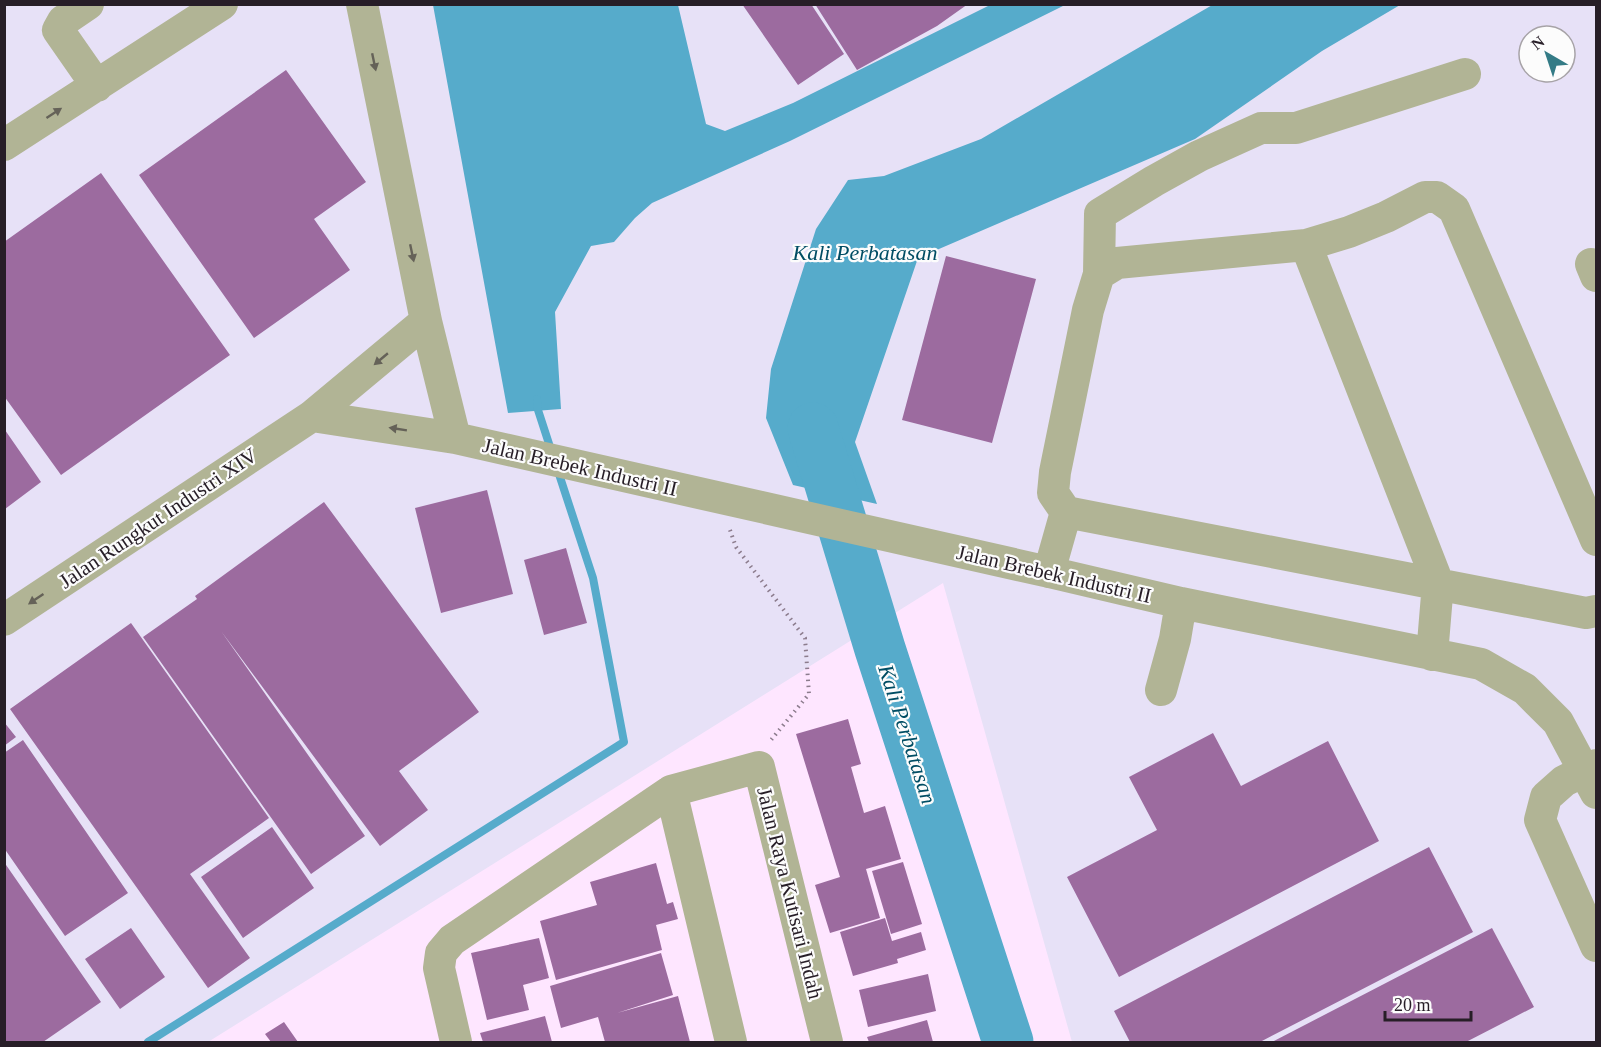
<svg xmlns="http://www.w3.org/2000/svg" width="1601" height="1047" font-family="Georgia,serif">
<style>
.industrial{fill:#e7e1f7;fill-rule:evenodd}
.water{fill:#56abcb}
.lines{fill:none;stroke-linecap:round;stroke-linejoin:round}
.stream{stroke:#56abcb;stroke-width:8}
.river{stroke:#56abcb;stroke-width:51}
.building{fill:#9c6b9f}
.path{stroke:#8c7c8d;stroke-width:4;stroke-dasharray:1.5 4.5;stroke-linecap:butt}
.minor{stroke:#b1b495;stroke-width:32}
.oneway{fill:#656258}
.labels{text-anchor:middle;stroke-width:4.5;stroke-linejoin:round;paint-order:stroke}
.street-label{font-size:21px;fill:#271e27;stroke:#fcfcfc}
.water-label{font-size:22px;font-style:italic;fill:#004d64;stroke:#fcfcfc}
</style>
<rect width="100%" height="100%" fill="#fee6ff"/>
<!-- industrial -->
<path class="industrial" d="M5,5H1596V1042H1072L943,583L208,1042H5ZM1529,36H1565V72H1529Z"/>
<!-- water -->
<path class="water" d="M1214,4L1400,5L1322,51L1195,139L918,258L855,442L877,504L793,485L766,418L771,369L816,229L848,180L884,176L981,139Z
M433,5H678L706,124L725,131L793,103L990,5H1065L790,141L652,203L635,218L614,242L591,246L555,312L561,409L508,413Z"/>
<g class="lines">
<!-- stream -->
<path class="stream" d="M537,399L538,410L552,453
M148,1042L624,742L593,578L557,468"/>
<!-- river -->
<path class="river" d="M813,428L880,649L1008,1042"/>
</g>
<!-- building -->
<path class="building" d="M742,4H811L844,54L798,85Z
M815,4H968L937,26L857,70Z
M286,70L366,182L314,219L350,270L254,338L139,175Z
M101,173L230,355L61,475L4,396V242Z
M946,256L1036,279L992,443L902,420Z
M5,430L41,482L5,509Z
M487,490L513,594L441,613L415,508Z
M324,502L479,712L399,771L428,810L380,846L221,631L365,836L311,874L143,637L197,599L195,596Z
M566,548L587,623L544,635L524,560Z
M131,623L269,818L190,874L250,958L208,988L10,709Z
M848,719L861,764L851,767L864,813L885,806L901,859L866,869L880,918L830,933L815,885L840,877L796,734Z
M4,722L16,737L4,746Z
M1213,733L1241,786L1328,741L1379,841L1119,977L1067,877L1157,830L1129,777Z
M23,740L128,893L65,936L4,848V753Z
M272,827L314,888L243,938L201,877Z
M1429,847L1473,932L1260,1042H1130L1114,1011Z
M4,862L101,1002L43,1042H4Z
M903,862L922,924L891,934L872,871Z
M656,863L667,904L673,902L678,919L656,925L662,950L556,980L540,921L597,905L590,882Z
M885,918L892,941L921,932L926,950L897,959L898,963L853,976L840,932Z
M131,928L165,977L120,1009L85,959Z
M1492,928L1534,1007L1466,1042H1272Z
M539,938L549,978L523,985L529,1010L487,1020L471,953Z
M661,953L673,995L617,1013L678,996L690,1042H605L598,1017L561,1028L550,986Z
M928,974L936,1011L868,1027L859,990Z
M545,1016L552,1042H483L480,1033Z
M927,1020L933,1042H869L867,1037Z
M284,1022L298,1042H271L265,1034Z"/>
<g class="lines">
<!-- path -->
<path class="path" d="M730,530L736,547L805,638L809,694L771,740"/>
<!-- minor -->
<path class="minor" d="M88,4L63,21L58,30L97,86
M362,4L426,321L455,438
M4,145L222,4
M1306,245L1349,232L1386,217L1425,197H1437L1454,209L1596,540
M1591,264L1596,276
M1099,274L1100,214L1154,181L1199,156L1261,128H1296L1465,74
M312,416L455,438L1049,572L1181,603L1481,664L1525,689L1558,722L1596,793
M1066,512L1053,493L1055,472L1088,310L1099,274L1117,263L1306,245L1438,583L1432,655
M1049,572L1066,512L1586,613L1596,611
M4,620L312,416L426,321
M1161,690L1175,639L1181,603
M1596,765L1564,781L1546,797L1540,820L1596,946
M671,791L731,1042
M456,1042L439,968L441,953L452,940L671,791L759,767L827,1042"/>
</g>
<!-- one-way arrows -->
<defs><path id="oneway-solid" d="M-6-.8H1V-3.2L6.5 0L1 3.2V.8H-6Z" transform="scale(1.5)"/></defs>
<g class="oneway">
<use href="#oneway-solid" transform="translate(374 62) rotate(78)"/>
<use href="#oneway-solid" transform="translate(54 113) rotate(-33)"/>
<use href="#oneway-solid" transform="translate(412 253) rotate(78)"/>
<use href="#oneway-solid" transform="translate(381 359) rotate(140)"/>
<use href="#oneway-solid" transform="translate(398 429) rotate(-171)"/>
<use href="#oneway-solid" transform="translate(36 599) rotate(146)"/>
</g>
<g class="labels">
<!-- street labels -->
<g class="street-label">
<text transform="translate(580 467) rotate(13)" y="7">Jalan Brebek Industri II</text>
<text transform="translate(158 518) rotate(-34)" y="7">Jalan Rungkut Industri XIV</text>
<text transform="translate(1054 574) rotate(13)" y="7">Jalan Brebek Industri II</text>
<text transform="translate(790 893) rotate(76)" y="7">Jalan Raya Kutisari Indah</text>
</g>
<!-- water labels -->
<g class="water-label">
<text x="865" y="260">Kali Perbatasan</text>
<text transform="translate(908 734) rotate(72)" y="8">Kali Perbatasan</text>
</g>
</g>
<!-- border -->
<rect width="1601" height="1047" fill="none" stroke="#271e27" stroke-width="12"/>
<!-- north arrow -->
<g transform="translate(1547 54) rotate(321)"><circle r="28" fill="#fcfcfc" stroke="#a7a3a7" stroke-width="1.5"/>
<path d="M0-4.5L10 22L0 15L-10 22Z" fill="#347b86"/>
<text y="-9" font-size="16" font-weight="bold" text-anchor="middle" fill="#271e27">N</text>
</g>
<!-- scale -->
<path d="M1385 1011v9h86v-9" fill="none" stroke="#271e27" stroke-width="3"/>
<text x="1394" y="1011" font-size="18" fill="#271e27" stroke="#fcfcfc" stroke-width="4.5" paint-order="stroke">20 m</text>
</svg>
